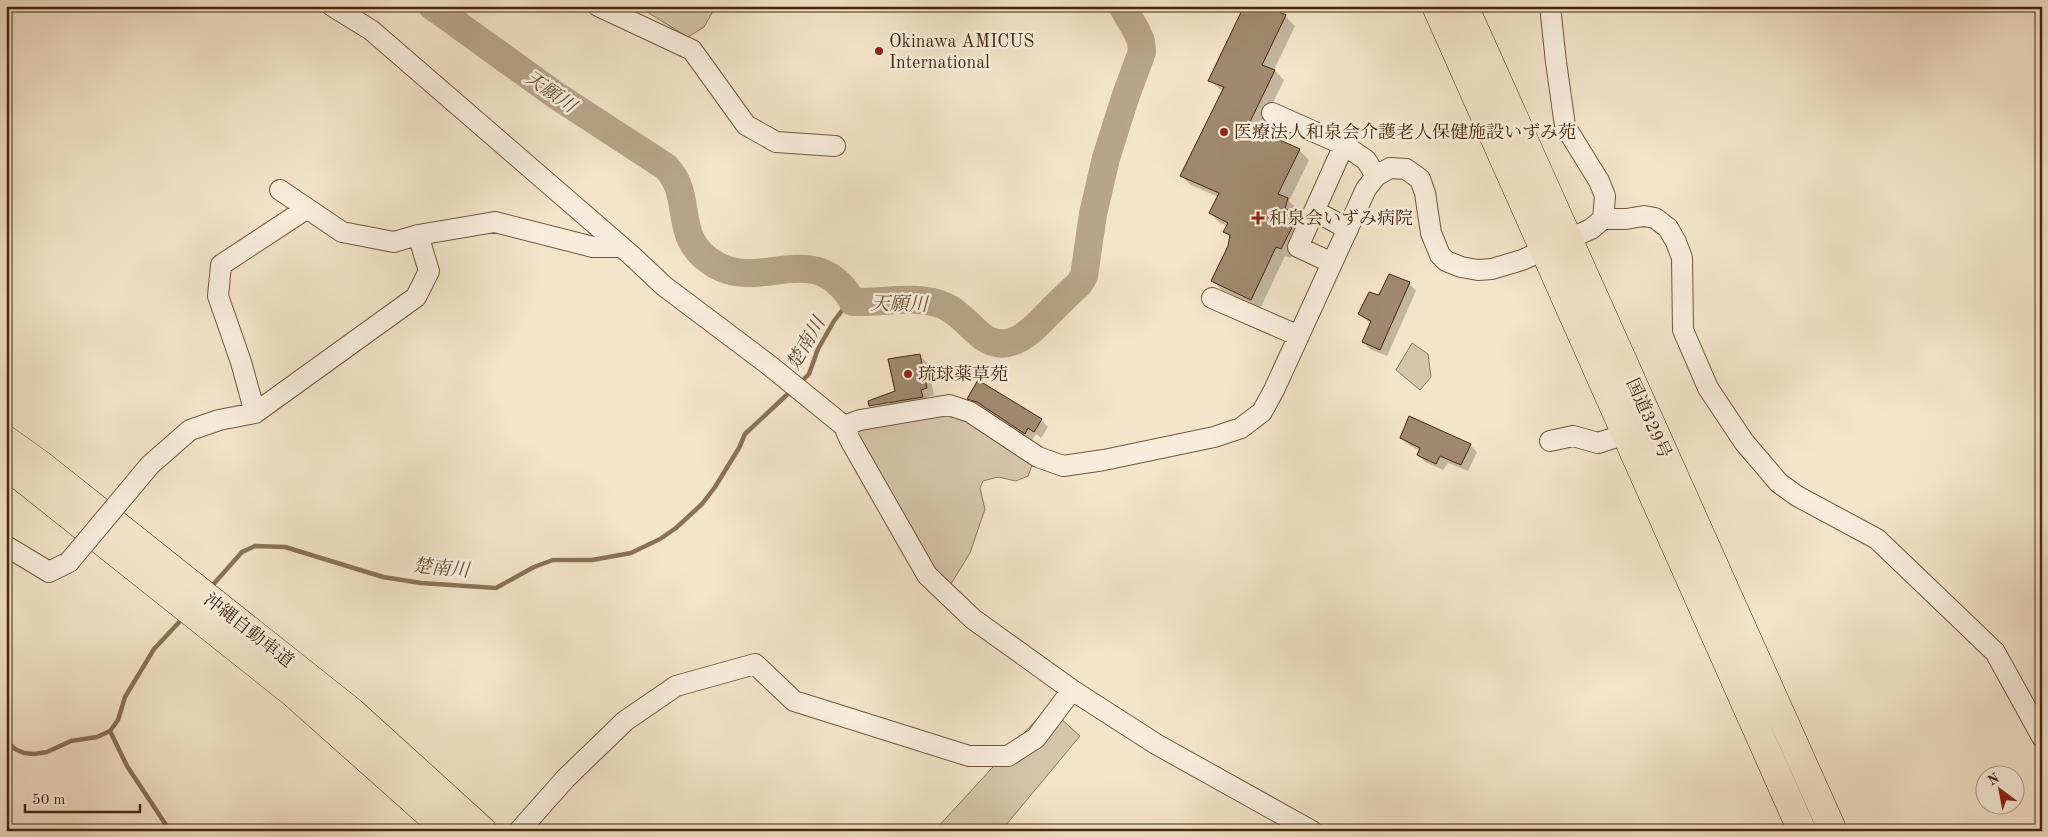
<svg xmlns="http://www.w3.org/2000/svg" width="2048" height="837" font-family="'Old Standard TT','Noto Serif JP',serif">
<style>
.green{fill:#d6c4aa;stroke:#8e765c}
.shadow{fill:#0003}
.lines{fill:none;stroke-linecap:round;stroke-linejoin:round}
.stream{stroke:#8a7258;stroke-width:4.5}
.river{stroke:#b8a48a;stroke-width:28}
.building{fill:#a0896f;stroke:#45270d}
.minor-casing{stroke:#71563c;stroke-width:22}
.highway-casing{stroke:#45270d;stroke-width:29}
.minor{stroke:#f8eddd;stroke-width:20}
.highway{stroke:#f4e4ca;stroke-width:28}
.minor-bridge-casing{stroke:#71563c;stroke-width:22;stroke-linecap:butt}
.minor-bridge{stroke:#f8eddd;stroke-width:20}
.poi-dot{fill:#8f2418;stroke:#f8eddd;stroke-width:2}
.labels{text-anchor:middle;stroke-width:5;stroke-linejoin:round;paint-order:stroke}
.poi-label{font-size:18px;fill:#45270d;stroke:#f8eddd;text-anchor:start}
.street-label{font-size:18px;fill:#45270d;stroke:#f8eddd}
.water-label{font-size:19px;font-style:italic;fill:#684c32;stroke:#f8eddd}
</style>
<rect width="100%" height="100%" fill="#f4e4ca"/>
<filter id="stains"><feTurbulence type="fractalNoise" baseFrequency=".004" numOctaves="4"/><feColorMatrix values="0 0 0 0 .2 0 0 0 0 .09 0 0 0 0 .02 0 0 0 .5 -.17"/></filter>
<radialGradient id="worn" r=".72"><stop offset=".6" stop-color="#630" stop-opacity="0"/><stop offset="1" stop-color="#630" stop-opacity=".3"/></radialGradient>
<!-- green -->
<path class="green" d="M637,6H716L704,27L688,37Z
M1412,343L1428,354L1431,377L1420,390L1396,370Z
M934,414L958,416L1033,463L1028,476L1016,481L998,477L983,481L980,488L985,509L970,553L949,587L932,570L854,439L857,429Z
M1048,707L1080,736L1001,831H936V829Z"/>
<!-- shadow -->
<path class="shadow" d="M1285,16L1295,26L1274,70L1284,80L1259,132L1299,150L1309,160L1289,201L1297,209L1296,214L1308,225L1291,258L1285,256L1260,309L1222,290L1212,280L1229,247L1231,238L1225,232L1228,226L1220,223L1210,213L1218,197L1191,185L1181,176L1223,92L1210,80Z
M1409,283L1416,291L1387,356L1370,349L1363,342L1371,324L1359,314L1379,297Z
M920,356L927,363L934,395L927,397L929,404L896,410L889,403V395L896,392Z
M969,398L1041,420L1048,427L1041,438L1036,434L1032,440L985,409L976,406Z
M1401,438L1470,445L1477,452L1468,471L1448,463L1443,470L1425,462L1418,455L1420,451L1409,445Z"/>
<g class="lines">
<!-- stream -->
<path class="stream" d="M800,383L809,374L818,349L834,321L844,308L853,302
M211,587L242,552L255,546L285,547L383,577L421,583L496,588L534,567L553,560H592L631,553L660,539L676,528L702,504L715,487L739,448L745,434L792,390
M110,731L127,766L170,831
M6,740L15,749L24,753L34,754L47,752L71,741L97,737L110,731L118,720L125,697L154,649L184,617"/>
<!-- river -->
<path class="river" d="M432,6L557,96L666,167C696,198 669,238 716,265C763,292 815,237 853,302C882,303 917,294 945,306C960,313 970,327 983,337C1010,356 1034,329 1051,311C1060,302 1069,293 1079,284L1084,276L1093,214L1106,158L1126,95L1142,52L1141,41L1136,30L1122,6"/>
</g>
<!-- building -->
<path class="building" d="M1244,6H1267L1286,15L1262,65L1275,70L1248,126L1300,149L1278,194L1288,198L1285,209L1299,214L1281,249L1276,247L1251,300L1211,281L1228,246L1230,235L1223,232L1228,223L1209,213L1219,193L1180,176L1224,87L1208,81Z
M1389,274L1410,282L1380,350L1362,342L1371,321L1358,314L1369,292L1379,295Z
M920,354L927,388L921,390L923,397L869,406L868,401L895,391L888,359Z
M978,380L1042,419L1034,432L1028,428L1025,434L977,402L967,399Z
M1409,416L1471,444L1461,465L1440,456L1436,464L1417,455L1420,448L1400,438Z"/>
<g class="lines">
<!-- minor casing -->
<g class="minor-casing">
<path id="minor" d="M332,6L371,30L631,255L664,286L769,365L844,426L850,440L927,575L973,619L1072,690L1156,744L1312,831
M598,6L692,50L746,125L776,142L835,146
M1550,6L1556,62L1565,126L1599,181L1605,196L1603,219
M1272,113L1344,145L1366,160L1376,176
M280,190L342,232L394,242L418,235L495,222L593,247H621
M1315,211L1348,229
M1332,263L1298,247L1344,145
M1212,298L1299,336
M255,413L241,362L218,296L221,265L306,209
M844,426L860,420L949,405L970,412L1038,457L1063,466L1104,460L1214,437L1241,428L1262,412L1274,390L1366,189L1376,176L1390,168L1406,169L1420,179L1425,193L1431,233L1440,255L1446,261L1461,267L1478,270L1492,269L1522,260L1591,229L1603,219H1626L1644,216L1655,218L1668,228L1676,242L1682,258L1683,330L1708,388L1744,442L1779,483L1797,496L1877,539L1995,652L2042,737
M1550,441L1573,436L1598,443L1626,434
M150,465L190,430L219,420L255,413L416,297L429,271L418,235
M6,546L49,572L69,562
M519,831L566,778L625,721L676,686L755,664L794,701L969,756H1008L1036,738L1072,690"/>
</g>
<!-- highway casing -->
<g class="highway-casing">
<path id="highway" d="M1436,6L1802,831
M1464,6L1833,831
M6,440L41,465L352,712L483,831
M6,465L293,693L448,831"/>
</g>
<!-- minor -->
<use href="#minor" class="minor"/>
<!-- highway -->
<use href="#highway" class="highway"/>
<!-- minor-bridge casing -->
<g class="minor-bridge-casing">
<path id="minor-bridge" d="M69,562L150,465"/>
</g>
<!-- minor-bridge -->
<use href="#minor-bridge" class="minor-bridge"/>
</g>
<!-- markers -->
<g class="poi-dot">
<circle cx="879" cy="51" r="5"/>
<circle cx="1224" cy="132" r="5"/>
<path d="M1255.5 210.5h5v5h5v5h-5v5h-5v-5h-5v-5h5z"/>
<circle cx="908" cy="374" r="5"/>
</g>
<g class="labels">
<!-- poi labels -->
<g class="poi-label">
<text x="889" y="47">Okinawa AMICUS<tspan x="889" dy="21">International</tspan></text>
<text x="1234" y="138">医療法人和泉会介護老人保健施設いずみ苑</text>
<text x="1269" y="224">和泉会いずみ病院</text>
<text x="918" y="380">琉球薬草苑</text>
</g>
<!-- street labels -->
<g class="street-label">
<text transform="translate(1649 418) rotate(66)" y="6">国道329号</text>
<text transform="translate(249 630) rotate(38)" y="6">沖縄自動車道</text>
</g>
<!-- water labels -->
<g class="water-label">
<text transform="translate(551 91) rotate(35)" y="7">天願川</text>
<text transform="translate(899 303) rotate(1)" y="7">天願川</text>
<text transform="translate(805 343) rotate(-60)" y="7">楚南川</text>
<text transform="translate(441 567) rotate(5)" y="7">楚南川</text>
</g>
</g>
<!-- margin -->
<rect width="2048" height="837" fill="none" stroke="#f4e4ca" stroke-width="25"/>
<rect x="8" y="8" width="2033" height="822" fill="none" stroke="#45270d" stroke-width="2.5"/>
<rect x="12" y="12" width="2023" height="812" fill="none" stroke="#45270d"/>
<!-- north arrow -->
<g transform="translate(2000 790) rotate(328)"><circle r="24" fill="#f8eddd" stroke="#b09e8a"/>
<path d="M0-4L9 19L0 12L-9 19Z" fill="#8f2418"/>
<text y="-8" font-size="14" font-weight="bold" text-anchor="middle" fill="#45270d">N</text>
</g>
<!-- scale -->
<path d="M25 804v8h115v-8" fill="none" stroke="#45270d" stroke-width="2.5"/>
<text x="32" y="804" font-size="15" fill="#45270d" stroke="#f8eddd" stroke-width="4" paint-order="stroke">50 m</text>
<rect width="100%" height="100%" filter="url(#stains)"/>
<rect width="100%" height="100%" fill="url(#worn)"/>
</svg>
